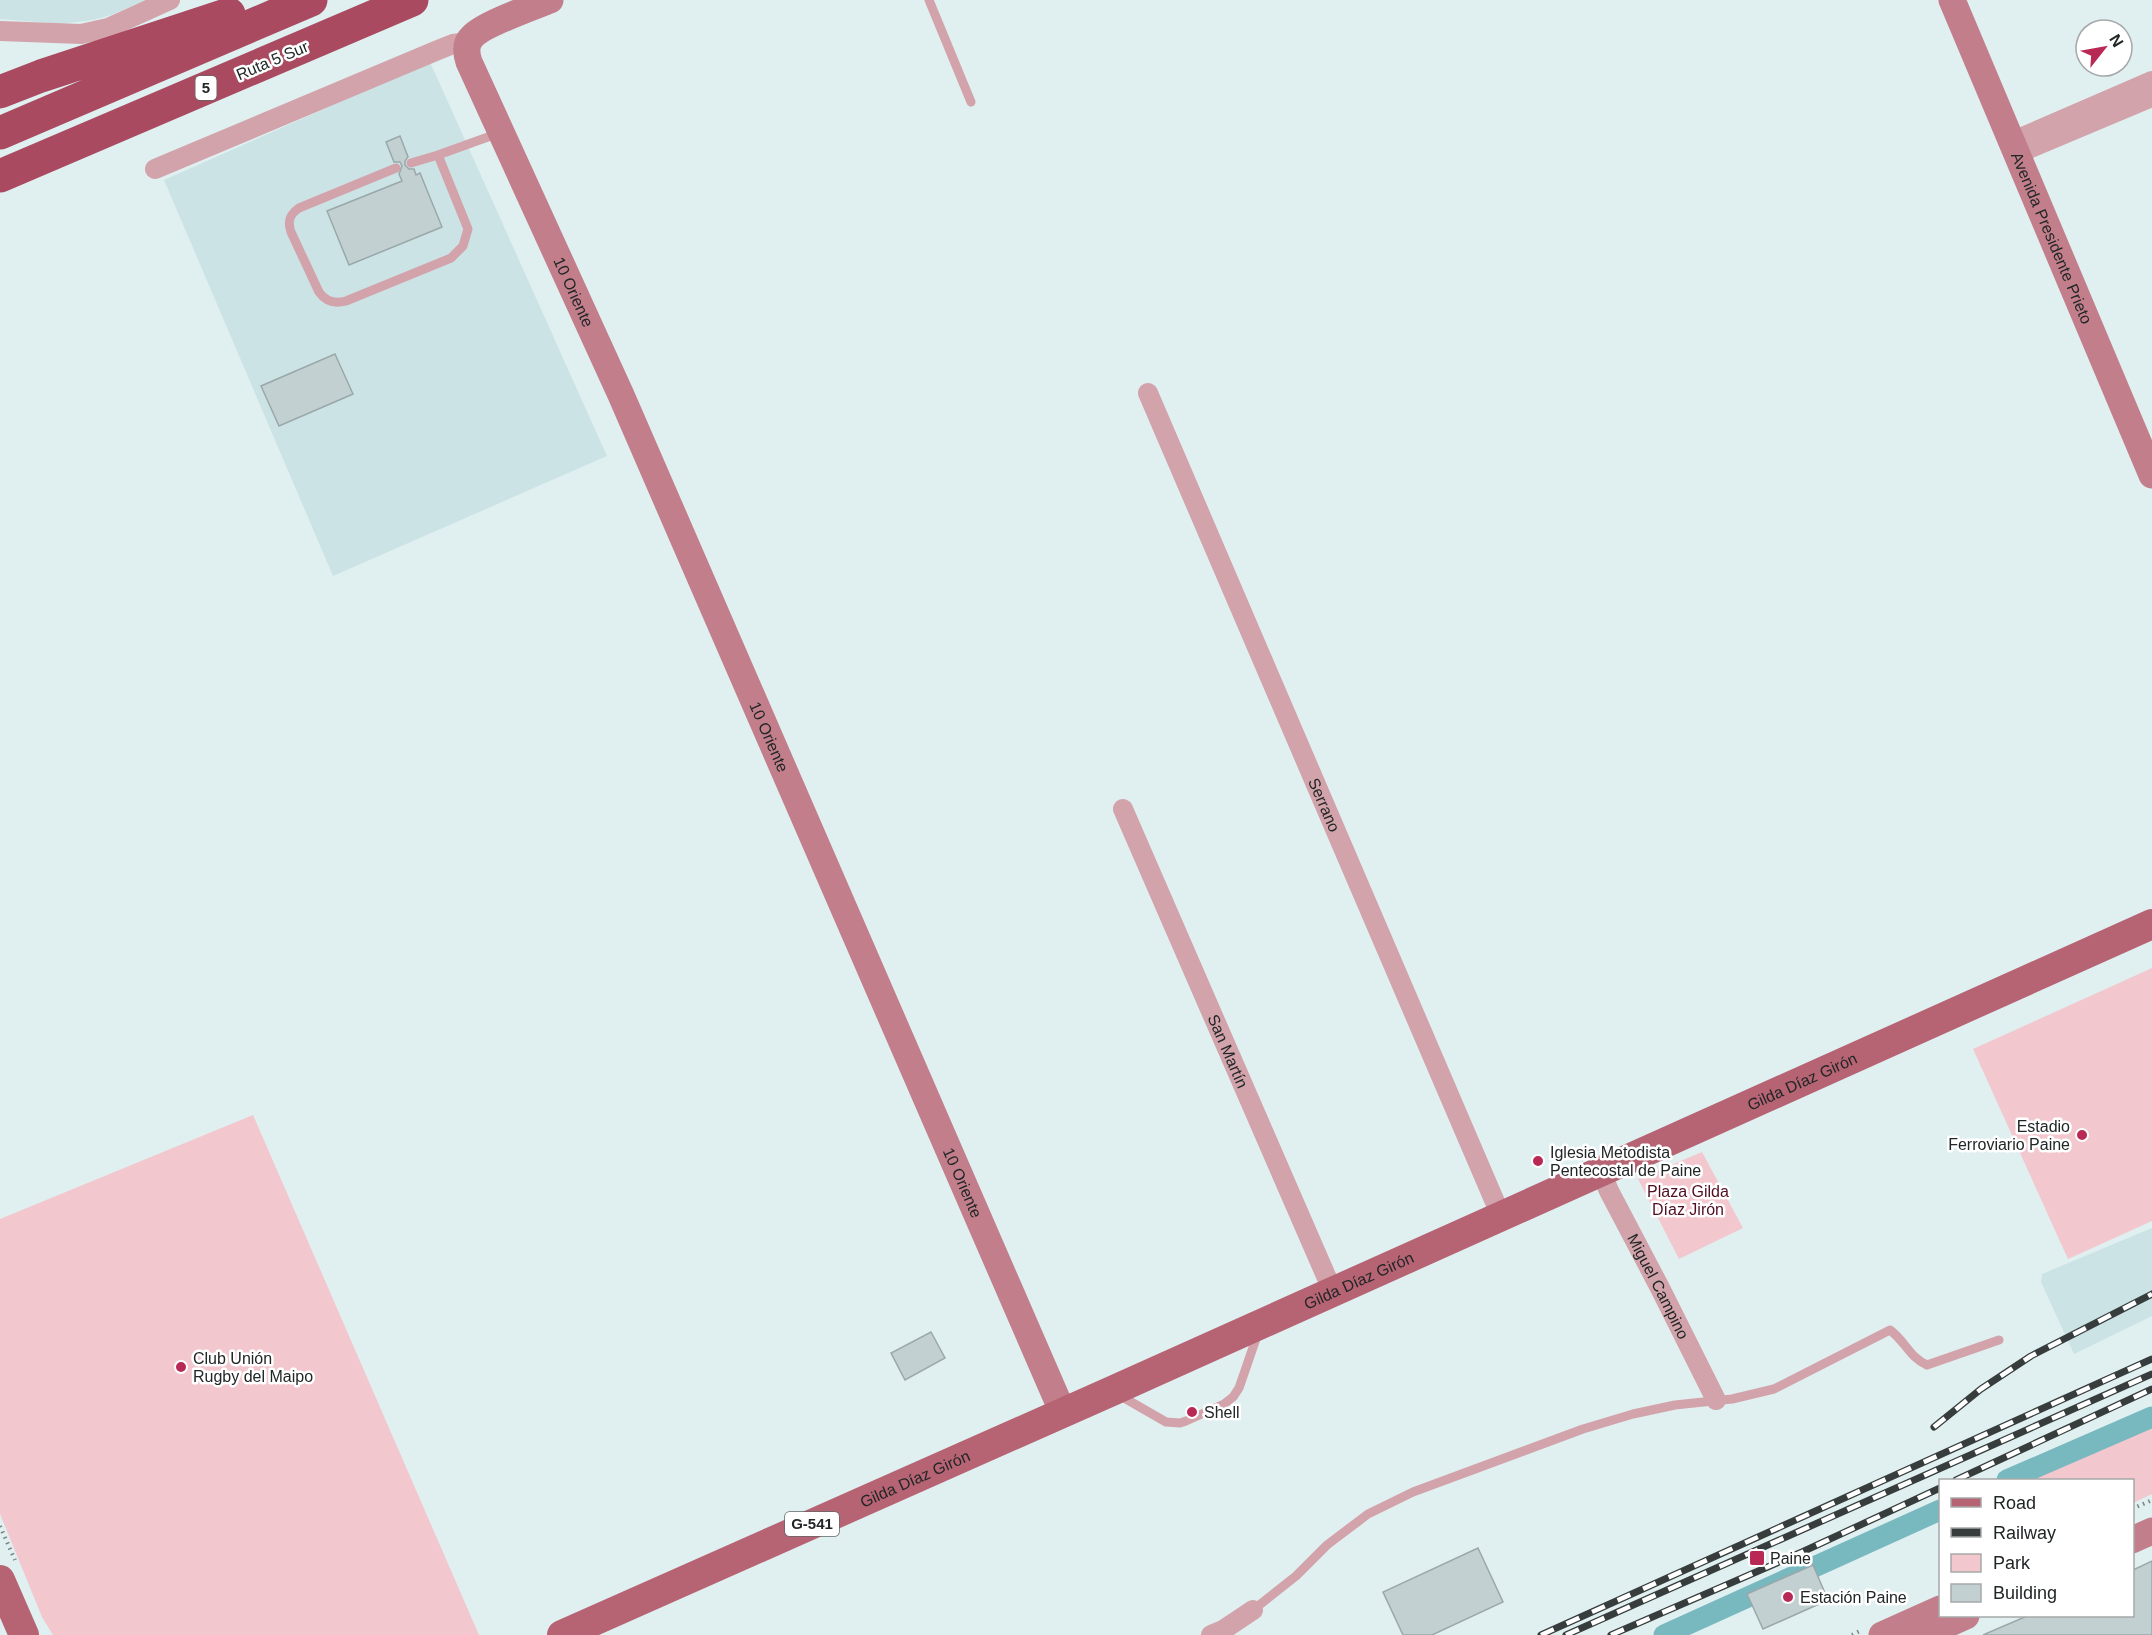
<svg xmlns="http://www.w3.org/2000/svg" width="2152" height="1635" font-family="Arial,sans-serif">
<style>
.built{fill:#cce3e6}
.green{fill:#f3c7ce}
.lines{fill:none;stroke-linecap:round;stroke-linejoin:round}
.canal{stroke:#78b8bf;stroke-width:21}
.building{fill:#c2d0d1;stroke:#9aa8a9;stroke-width:1.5}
.path{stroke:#7a8485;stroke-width:4;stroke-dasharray:1.5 4.5;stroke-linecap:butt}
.lane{stroke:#d2a3aa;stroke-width:9}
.street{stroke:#d2a3aa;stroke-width:20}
.secondary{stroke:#c27e8a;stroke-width:27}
.primary{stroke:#b66373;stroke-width:30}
.highway{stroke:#a94a60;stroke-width:33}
.rail-casing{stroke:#373d3d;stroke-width:7}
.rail{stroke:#fff;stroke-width:4.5;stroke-dasharray:14;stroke-linecap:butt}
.poi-dot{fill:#b92956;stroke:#fff;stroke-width:2}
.labels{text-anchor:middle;stroke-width:5;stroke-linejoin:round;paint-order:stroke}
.shield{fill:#fff;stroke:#646767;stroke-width:1.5}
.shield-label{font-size:15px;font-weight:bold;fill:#212626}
.street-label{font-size:16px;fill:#212626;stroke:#fff}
.poi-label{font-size:16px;fill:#212626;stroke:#fff;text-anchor:start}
.park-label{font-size:16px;fill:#4f0e22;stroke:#fff}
</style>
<rect width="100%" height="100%" fill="#e0eff0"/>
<!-- built -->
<path class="built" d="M0,0H146L111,15L93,20L60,24L0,19Z
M430,62L607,456L333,576L164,180Z
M2152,1228V1316L2074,1354L2041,1282L2042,1274Z"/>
<!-- green -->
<path class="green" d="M2152,968V1221L2068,1259L1973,1049Z
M253,1115L479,1635H53L42,1617L0,1514V1219Z
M1702,1152L1743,1228L1679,1259L1638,1179Z
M2152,1422V1494L2133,1503L2132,1480H2023Z"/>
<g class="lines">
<!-- canal -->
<path class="canal" d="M2007,1480L2152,1417
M1664,1635L1940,1510"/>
</g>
<!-- building -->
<path class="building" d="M400,136L408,157L405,161V165L409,169H414L416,175L420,173L442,227L349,265L327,211L402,181L399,174L402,166L400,162H394L386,142Z
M335,354L353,394L279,426L261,386Z
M931,1332L945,1358L905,1380L891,1353Z
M1478,1548L1503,1602L1432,1635H1403L1383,1592Z
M2152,1561V1635H1983L2027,1616H2133V1570Z
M1813,1565L1828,1600L1763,1629L1747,1594Z"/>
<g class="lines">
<!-- path -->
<path class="path" d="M2132,1509L2152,1500
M0,1526L15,1560
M1852,1635L1860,1631"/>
<!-- lane -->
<path class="lane" d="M929,0L971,102
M411,163L438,155L499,133
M396,168L299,208C290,214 287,221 291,232L319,292C326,302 335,304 346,301L451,258L463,246L468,229L438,155
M1119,1395L1166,1422L1180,1423L1186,1421L1224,1404L1233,1397L1239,1388L1258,1333
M1253,1610L1296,1576L1327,1545L1368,1514L1413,1492L1583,1429L1633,1414L1675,1405L1732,1399L1774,1389L1890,1330C1905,1341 1910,1358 1927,1365L1999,1340"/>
<!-- street -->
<g class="street">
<path d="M0,31L81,34L108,28L170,0"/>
<path d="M2011,142L2152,81"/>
<path d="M2016,154L2152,97"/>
<path d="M155,169L438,50L453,44L468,42"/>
<path id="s1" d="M1148,393L1501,1216"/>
<path id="s2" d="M1123,809L1333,1292"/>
<path id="s3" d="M1601,1172L1609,1191L1660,1288L1716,1400"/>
<path d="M1211,1635L1223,1630L1253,1610"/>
</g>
<!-- secondary -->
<g class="secondary">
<path id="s4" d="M550,0C533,7 484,24 473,36C465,43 466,53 469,62L621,395L1063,1413"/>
<path id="s5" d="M1952,0L2152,475"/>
<path d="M2132,1540L2152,1531"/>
<path d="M1882,1635L1940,1609"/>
<path d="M1923,1635L1966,1616"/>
</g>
<!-- primary -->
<g class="primary">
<path d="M0,1580L24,1635"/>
<path id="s6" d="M562,1635L1112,1391L2152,924"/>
</g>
<!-- highway -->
<path class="highway" d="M0,92L41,76L229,14
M0,133L311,0
M0,176L412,0"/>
<!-- rail casing -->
<g class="rail-casing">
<path id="rail" d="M1934,1427L1981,1389L2031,1356L2152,1294
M1956,1480L2152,1389
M1541,1635L2152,1359
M1566,1635L2152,1374
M1611,1635L1802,1552L1940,1488"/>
</g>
<!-- rail -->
<use href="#rail" class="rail"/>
</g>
<!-- markers -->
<g class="poi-dot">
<circle cx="2082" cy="1135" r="6"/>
<circle cx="1538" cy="1161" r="6"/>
<circle cx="181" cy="1367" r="6"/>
<circle cx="1192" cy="1412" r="6"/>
<rect x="1749" y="1550" width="16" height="16" rx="3"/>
<circle cx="1788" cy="1597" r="6"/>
</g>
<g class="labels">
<!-- shield labels -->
<g class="shield">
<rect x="195.5" y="76" width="21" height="24" rx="4.5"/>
<rect x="785" y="1512" width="54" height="24" rx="4.5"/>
</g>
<g class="shield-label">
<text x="206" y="93">5</text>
<text x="812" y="1529">G-541</text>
</g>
<!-- street labels -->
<g class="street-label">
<text transform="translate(272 60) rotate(-23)" y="6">Ruta 5 Sur</text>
<text dy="6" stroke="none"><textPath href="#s5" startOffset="258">Avenida Presidente Prieto</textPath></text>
<text dy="6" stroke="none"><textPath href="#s4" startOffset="366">10 Oriente</textPath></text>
<text dy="6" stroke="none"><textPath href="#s4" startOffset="852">10 Oriente</textPath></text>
<text dy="6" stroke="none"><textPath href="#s1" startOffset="448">Serrano</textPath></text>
<text dy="6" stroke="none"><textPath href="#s2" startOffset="264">San Martín</textPath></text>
<text dy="6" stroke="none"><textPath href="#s6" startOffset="1358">Gilda Díaz Girón</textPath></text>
<text dy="6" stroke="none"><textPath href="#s4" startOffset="1338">10 Oriente</textPath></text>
<text dy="6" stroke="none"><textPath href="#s6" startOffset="872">Gilda Díaz Girón</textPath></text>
<text dy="6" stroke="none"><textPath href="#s3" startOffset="128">Miguel Campino</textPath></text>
<text dy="6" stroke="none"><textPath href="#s6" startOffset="386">Gilda Díaz Girón</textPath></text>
</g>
<!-- poi labels -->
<g class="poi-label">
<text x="2070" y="1132" text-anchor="end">Estadio<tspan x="2070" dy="18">Ferroviario Paine</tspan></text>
<text x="1550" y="1158">Iglesia Metodista<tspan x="1550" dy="18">Pentecostal de Paine</tspan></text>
<text x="193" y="1364">Club Unión<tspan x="193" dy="18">Rugby del Maipo</tspan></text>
<text x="1204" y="1418">Shell</text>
<text x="1770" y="1564">Paine</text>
<text x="1800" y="1603">Estación Paine</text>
</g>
<!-- park labels -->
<g class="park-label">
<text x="1688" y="1197">Plaza Gilda<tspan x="1688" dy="18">Díaz Jirón</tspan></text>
</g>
</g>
<!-- legend -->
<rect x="1939" y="1479" width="195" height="138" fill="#ffffff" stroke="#a6a8a8" stroke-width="1.5"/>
<rect x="1951" y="1498" width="30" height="9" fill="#b66373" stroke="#a6a8a8" stroke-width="1.5"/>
<text x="1993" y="1509" font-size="18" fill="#212626">Road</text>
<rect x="1951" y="1528" width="30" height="9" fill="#373d3d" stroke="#a6a8a8" stroke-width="1.5"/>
<text x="1993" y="1539" font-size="18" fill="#212626">Railway</text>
<rect x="1951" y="1554" width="30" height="18" fill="#f3c7ce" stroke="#a6a8a8" stroke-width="1.5"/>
<text x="1993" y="1569" font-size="18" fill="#212626">Park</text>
<rect x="1951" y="1584" width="30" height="18" fill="#c2d0d1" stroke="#a6a8a8" stroke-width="1.5"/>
<text x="1993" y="1599" font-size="18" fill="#212626">Building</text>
<!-- north arrow -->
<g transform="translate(2104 48) rotate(59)"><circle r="28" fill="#ffffff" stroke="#a6a8a8" stroke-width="1.5"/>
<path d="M0-4.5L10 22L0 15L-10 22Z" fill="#b92956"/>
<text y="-9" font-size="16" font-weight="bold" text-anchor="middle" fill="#212626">N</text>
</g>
</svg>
